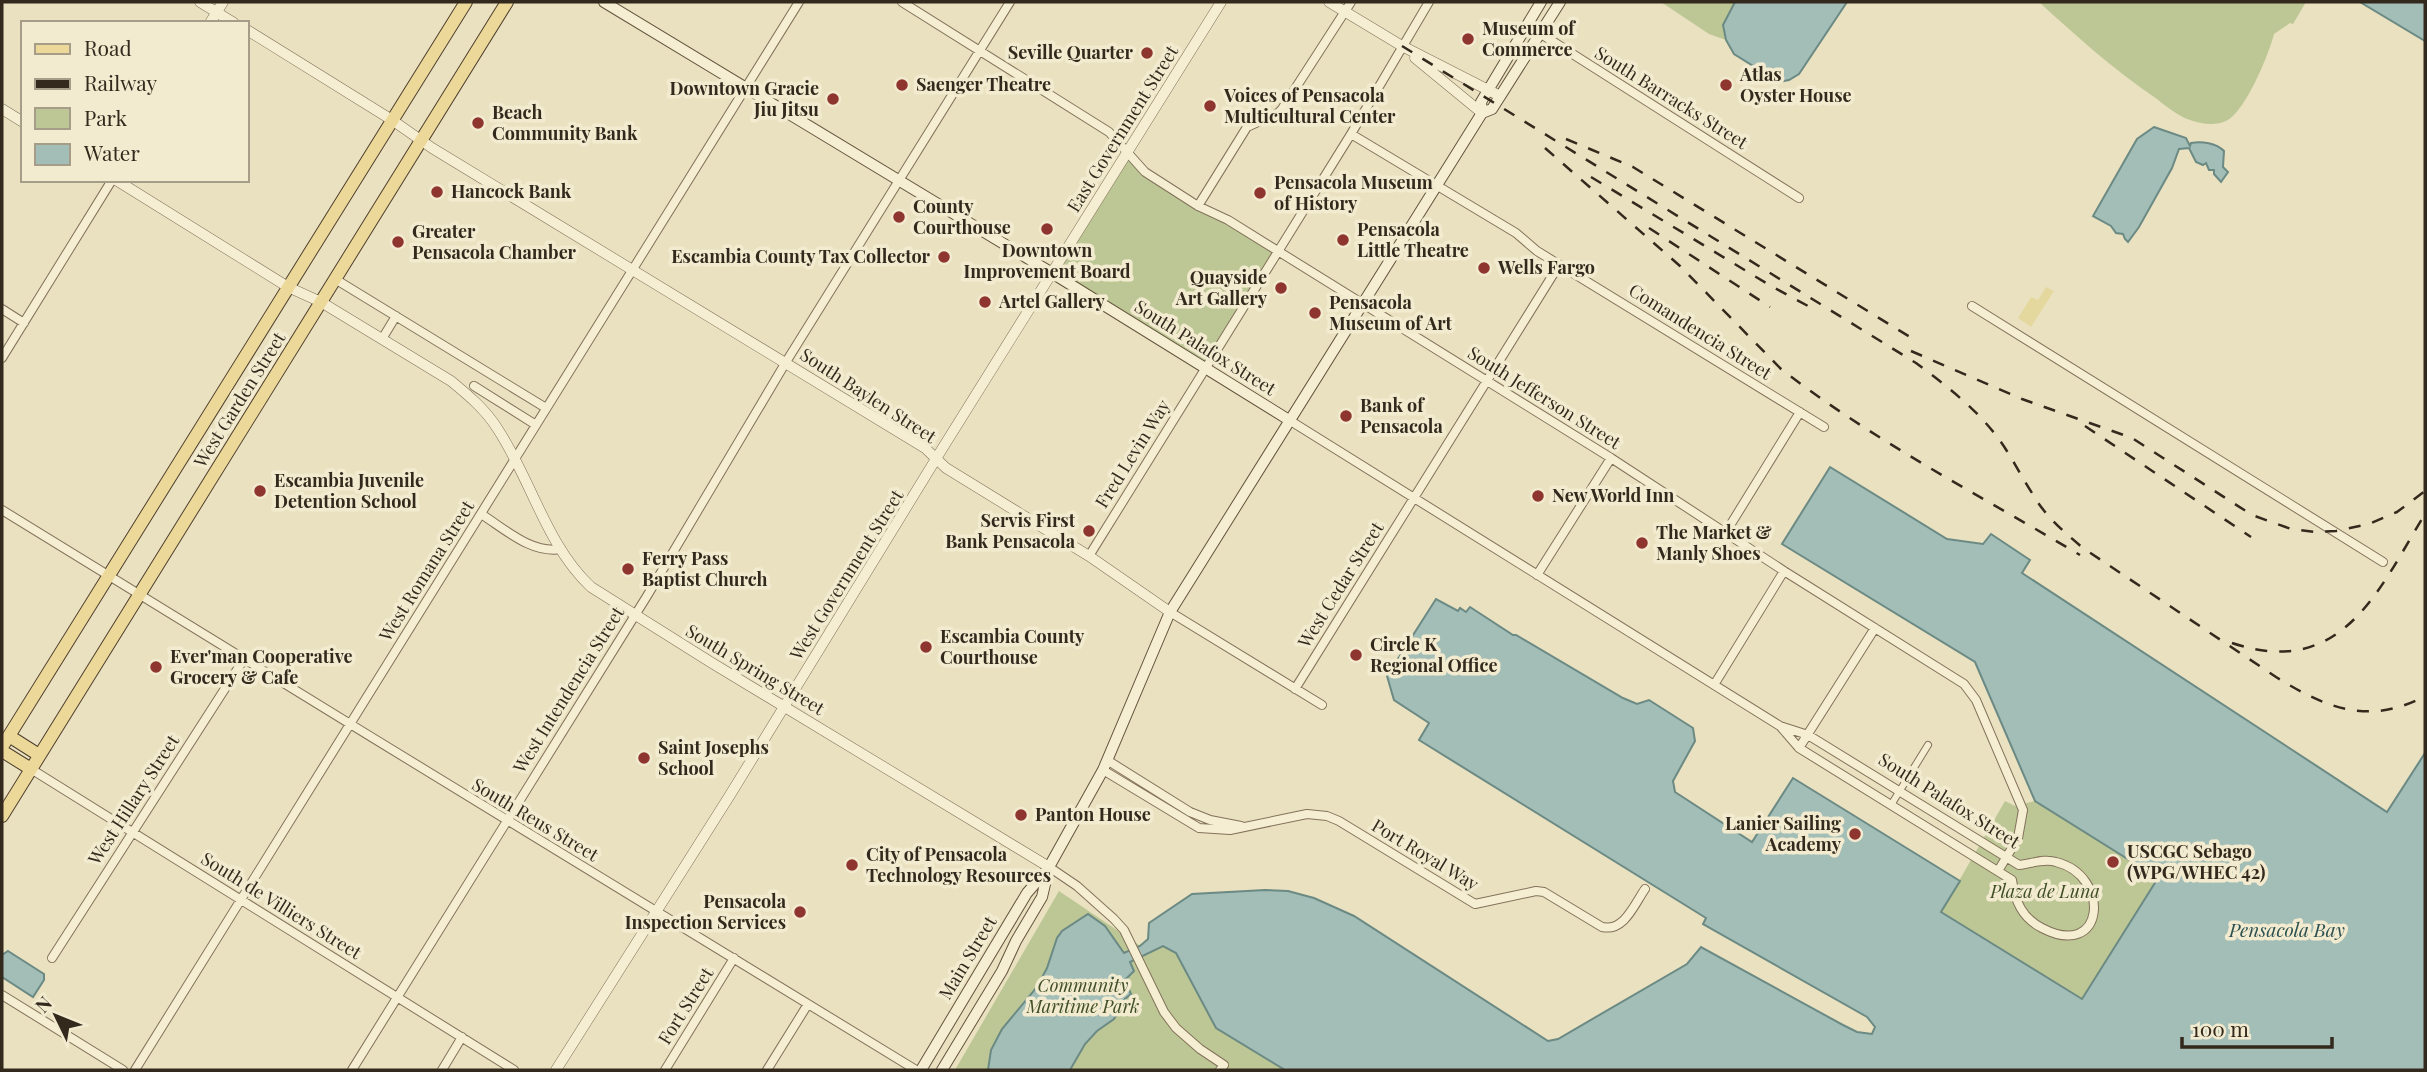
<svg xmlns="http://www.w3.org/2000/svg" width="2427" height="1072" font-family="'Playfair Display',serif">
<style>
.green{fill:#bdc795}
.sand{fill:#e5d89f}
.water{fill:#a3bdb7;stroke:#6b8a84;stroke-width:2}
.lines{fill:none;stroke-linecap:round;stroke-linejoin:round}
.pedestrian-casing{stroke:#82725a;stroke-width:8}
.minor-casing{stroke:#82725a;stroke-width:10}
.tertiary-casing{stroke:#82725a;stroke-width:11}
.secondary-casing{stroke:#64543d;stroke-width:12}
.primary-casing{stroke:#50402e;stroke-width:14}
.pedestrian{stroke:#f6eed3;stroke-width:6}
.minor{stroke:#f6eed3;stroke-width:8}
.tertiary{stroke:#f6eed3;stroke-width:10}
.secondary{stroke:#f6eed3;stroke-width:10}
.primary{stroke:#ecd99a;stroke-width:12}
.rail{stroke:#33291d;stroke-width:2.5;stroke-dasharray:12 12;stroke-linecap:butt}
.poi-dot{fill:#8d352e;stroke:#f2ebcf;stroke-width:2.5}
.labels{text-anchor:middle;stroke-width:7;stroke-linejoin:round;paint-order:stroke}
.poi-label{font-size:18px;font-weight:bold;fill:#33291d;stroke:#f2ebcf;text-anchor:start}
.street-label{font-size:18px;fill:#33291d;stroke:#f2ebcf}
.park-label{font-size:18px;font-style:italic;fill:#404e25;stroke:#f2ebcf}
.water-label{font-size:19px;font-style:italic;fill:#2d5151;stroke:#f2ebcf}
</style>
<rect width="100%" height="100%" fill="#eae1c0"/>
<!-- green -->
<path class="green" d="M1661,2H1735L1723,25L1726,40L1709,34Z
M2039,2H2306L2293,24L2290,23L2274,34C2269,54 2245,113 2226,121C2216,126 2200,124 2190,120C2177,116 2165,105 2154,97C2112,68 2076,36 2039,2Z
M1128,152L1145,172L1278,252L1204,369L1052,273Z
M2005,801L2015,806L2035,801L2158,878L2082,999L1941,912Z
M1059,891L1148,951L1163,946L1176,953L1216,1028L1285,1070H955Z"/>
<!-- sand -->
<path class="sand" d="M2046,287L2054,291L2031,327L2018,318L2031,297L2038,300Z"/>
<!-- water -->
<path class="water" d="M1735,2H1847L1799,74L1789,80L1779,82L1734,54L1726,40L1723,25Z
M2360,2H2425V41Z
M2154,127L2186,138L2190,146L2191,143C2202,141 2216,143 2224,151L2223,167L2228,172L2221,182L2214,174V170H2209L2206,163L2203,165L2196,162L2189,148L2179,149L2172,168L2139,227L2128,242L2125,239L2123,234L2116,233L2111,226L2093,216L2137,139Z
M1830,467L1947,539L1983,544L1991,534L2030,560L2022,573L2387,812L2425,753V1070H1285L1216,1028L1176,953L1163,946L1130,962L1134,971L1125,980L1131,994L1125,999L1114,1019L1097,1031L1085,1044L1070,1070H988L991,1050L1002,1029L1037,987L1047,968L1057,938L1062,931L1088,914L1105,926L1124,953L1140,946L1148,939L1149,923L1192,894L1265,890L1288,891L1314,898L1354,916L1548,1041L1558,1039L1687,964L1701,947L1843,1025L1857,1032L1872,1034L1875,1027L1867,1017L1703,924L1706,918L1419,740L1429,723L1394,700L1387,676L1436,599L1458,611L1460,608L1466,612L1470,607L1513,635H1516L1623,698L1637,704L1649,700L1693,728L1695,741L1673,781L1675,792L1752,842L1793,778L1960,881L1941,912L2082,999L2158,878L2035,801L1975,662L1782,544Z
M8,951L44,974V980L33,997L2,977V955Z"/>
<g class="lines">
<!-- pedestrian casing -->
<g class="pedestrian-casing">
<path id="pedestrian" d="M1891,805L1928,745"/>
</g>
<!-- minor casing -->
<g class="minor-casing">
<path id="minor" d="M902,2L1109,132L1145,172L1198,206L1228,220L1611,458L1784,571L1964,684L1976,700L2023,810L2018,838L1998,871
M1527,25L1799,198
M1351,134L1516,233L1537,251L1824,427
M1198,206L1247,127L1278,113L1282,109L1351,2
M335,279L546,408
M1972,306L2383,562
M2,309L24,323
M382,339L396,316
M2,358L112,180
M474,386L536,425
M1289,420L1780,726L1808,735L2019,865C2031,864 2044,858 2056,862C2112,876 2105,961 2042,928C2022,918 2015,901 2012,880L1799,748L1780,726
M2,510C306,698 611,883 916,1070
M481,514C505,529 531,554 561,549
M1726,532L1800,412
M1089,556L1351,134L1429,2
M1537,575L1611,458
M1170,612L1322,705
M1714,685L1784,571
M1295,689L1559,265
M1799,748L1875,628
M1107,760L1190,812L1210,820L1241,826
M31,769L514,1070
M1103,770L1199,828L1230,830L1307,814L1327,816L1339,821L1475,904L1536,891L1544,892L1602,927C1624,932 1634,905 1645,889
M1049,867L1077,886L1114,919L1124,930L1164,1012L1176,1028L1200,1049L1224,1065L1220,1070
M52,958L244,659
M2,995L123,1070
M135,1070L799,2
M352,1070L647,596L786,362L1010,2
M442,1070L462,1037
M665,1070L734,958
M767,1070L808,1004"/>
</g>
<!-- tertiary casing -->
<g class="tertiary-casing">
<path id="tertiary" d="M200,2L234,23
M1329,2L1402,46L1500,96
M210,23L223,2
M247,30L392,120L432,148L925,448L946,468L1089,556L1170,612
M1415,58L1482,113
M2,109L23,122
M116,180L288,287L321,302L451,381C468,395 485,409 497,428C531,479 546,545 591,587L712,663L1049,867
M556,1070L730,795L942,449L1221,2"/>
</g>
<!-- secondary casing -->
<g class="secondary-casing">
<path id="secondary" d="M604,2L1052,273L1289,420
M1482,113L1492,109L1560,2
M1482,113L1481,102L1541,2
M921,1070L1027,893L1047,870
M942,1070L1002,971L1016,941L1042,897L1049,867L1103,770L1170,612L1482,113"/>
</g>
<!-- primary casing -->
<g class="primary-casing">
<path id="primary" d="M9,736L39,755
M2,747L466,2
M2,751L31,769
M2,816L507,2"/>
</g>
<!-- pedestrian -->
<use href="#pedestrian" class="pedestrian"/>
<!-- minor -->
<use href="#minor" class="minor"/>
<!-- tertiary -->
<use href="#tertiary" class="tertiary"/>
<!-- secondary -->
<use href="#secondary" class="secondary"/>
<!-- primary -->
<use href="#primary" class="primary"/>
<!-- rail -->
<path class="rail" d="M1402,46L1916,363C1944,384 1973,406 1995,434C2010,453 2019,473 2032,493C2045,516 2063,531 2083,548L2276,677C2326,708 2369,726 2425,696
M1566,139L1633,167L1910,337
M1545,148L1680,266L1781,369C1874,441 1979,495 2080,555
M1591,177L1771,286L1808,306
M1649,228L1770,307
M1911,351L2022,399L2132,438L2252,515L2291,529L2316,532L2336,531L2369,524L2397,512L2425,491
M2085,426L2251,537
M2232,643C2343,680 2379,589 2425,514"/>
</g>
<!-- markers -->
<g class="poi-dot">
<circle cx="1468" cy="39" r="7"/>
<circle cx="1147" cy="53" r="7"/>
<circle cx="902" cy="85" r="7"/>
<circle cx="1726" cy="85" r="7"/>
<circle cx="833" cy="99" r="7"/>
<circle cx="1210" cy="106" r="7"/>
<circle cx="478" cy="123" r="7"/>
<circle cx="437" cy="192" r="7"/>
<circle cx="1260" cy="193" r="7"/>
<circle cx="899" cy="217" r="7"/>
<circle cx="1047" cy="229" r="7"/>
<circle cx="1343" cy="240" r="7"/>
<circle cx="398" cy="242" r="7"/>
<circle cx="944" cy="257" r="7"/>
<circle cx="1484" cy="268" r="7"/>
<circle cx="1281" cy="288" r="7"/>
<circle cx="985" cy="302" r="7"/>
<circle cx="1315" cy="313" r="7"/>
<circle cx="1346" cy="416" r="7"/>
<circle cx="260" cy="491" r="7"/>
<circle cx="1538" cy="496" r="7"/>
<circle cx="1089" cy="531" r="7"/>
<circle cx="1642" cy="543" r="7"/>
<circle cx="628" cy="569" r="7"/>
<circle cx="926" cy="647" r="7"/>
<circle cx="1356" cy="655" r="7"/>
<circle cx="156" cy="667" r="7"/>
<circle cx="644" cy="758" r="7"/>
<circle cx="1021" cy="815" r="7"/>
<circle cx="1855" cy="834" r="7"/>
<circle cx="2113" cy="862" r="7"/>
<circle cx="852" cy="865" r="7"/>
<circle cx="800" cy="912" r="7"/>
</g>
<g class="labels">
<!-- poi labels -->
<g class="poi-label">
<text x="1482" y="35">Museum of<tspan x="1482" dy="21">Commerce</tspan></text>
<text x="1133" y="59" text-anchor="end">Seville Quarter</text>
<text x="1740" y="81">Atlas<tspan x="1740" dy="21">Oyster House</tspan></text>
<text x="916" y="91">Saenger Theatre</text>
<text x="819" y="95" text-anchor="end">Downtown Gracie<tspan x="819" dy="21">Jiu Jitsu</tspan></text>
<text x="1224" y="102">Voices of Pensacola<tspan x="1224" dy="21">Multicultural Center</tspan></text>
<text x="492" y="119">Beach<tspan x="492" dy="21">Community Bank</tspan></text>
<text x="1274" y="189">Pensacola Museum<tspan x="1274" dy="21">of History</tspan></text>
<text x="451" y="198">Hancock Bank</text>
<text x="913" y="213">County<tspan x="913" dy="21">Courthouse</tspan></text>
<text x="1357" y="236">Pensacola<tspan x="1357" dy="21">Little Theatre</tspan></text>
<text x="412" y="238">Greater<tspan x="412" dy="21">Pensacola Chamber</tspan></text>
<text x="1047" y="257" text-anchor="middle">Downtown<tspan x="1047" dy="21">Improvement Board</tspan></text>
<text x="930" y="263" text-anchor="end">Escambia County Tax Collector</text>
<text x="1498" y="274">Wells Fargo</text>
<text x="1267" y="284" text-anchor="end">Quayside<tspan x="1267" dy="21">Art Gallery</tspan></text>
<text x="999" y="308">Artel Gallery</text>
<text x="1329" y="309">Pensacola<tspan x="1329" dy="21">Museum of Art</tspan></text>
<text x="1360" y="412">Bank of<tspan x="1360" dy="21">Pensacola</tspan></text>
<text x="274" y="487">Escambia Juvenile<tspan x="274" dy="21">Detention School</tspan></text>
<text x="1552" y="502">New World Inn</text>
<text x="1075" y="527" text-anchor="end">Servis First<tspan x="1075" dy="21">Bank Pensacola</tspan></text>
<text x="1656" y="539">The Market &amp;<tspan x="1656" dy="21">Manly Shoes</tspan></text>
<text x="642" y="565">Ferry Pass<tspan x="642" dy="21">Baptist Church</tspan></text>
<text x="940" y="643">Escambia County<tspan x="940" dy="21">Courthouse</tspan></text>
<text x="1370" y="651">Circle K<tspan x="1370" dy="21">Regional Office</tspan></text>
<text x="170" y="663">Ever'man Cooperative<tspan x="170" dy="21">Grocery &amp; Cafe</tspan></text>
<text x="658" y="754">Saint Josephs<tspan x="658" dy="21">School</tspan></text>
<text x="1035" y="821">Panton House</text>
<text x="1841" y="830" text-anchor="end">Lanier Sailing<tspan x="1841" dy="21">Academy</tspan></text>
<text x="2127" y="858">USCGC Sebago<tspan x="2127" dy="21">(WPG/WHEC 42)</tspan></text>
<text x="866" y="861">City of Pensacola<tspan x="866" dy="21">Technology Resources</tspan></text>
<text x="786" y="908" text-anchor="end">Pensacola<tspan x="786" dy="21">Inspection Services</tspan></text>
</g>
<!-- street labels -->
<g class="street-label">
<text transform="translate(1671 98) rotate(32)" y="6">South Barracks Street</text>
<text transform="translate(1123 129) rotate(-58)" y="6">East Government Street</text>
<text transform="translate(1700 332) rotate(32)" y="6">Comandencia Street</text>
<text transform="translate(1205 348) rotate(32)" y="6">South Palafox Street</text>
<text transform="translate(868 396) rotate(33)" y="6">South Baylen Street</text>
<text transform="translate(1544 398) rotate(32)" y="6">South Jefferson Street</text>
<text transform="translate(240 400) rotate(-58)" y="6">West Garden Street</text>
<text transform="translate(1133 454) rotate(-58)" y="6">Fred Levin Way</text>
<text transform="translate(427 571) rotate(-58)" y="6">West Romana Street</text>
<text transform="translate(847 575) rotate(-58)" y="6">West Government Street</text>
<text transform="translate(1341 585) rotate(-58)" y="6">West Cedar Street</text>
<text transform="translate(755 670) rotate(31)" y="6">South Spring Street</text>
<text transform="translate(569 690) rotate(-58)" y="6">West Intendencia Street</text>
<text transform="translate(134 800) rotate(-57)" y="6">West Hillary Street</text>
<text transform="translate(1949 801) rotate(32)" y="6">South Palafox Street</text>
<text transform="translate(535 820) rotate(31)" y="6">South Reus Street</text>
<text transform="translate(1425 855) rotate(31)" y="6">Port Royal Way</text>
<text transform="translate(281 906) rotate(32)" y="6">South de Villiers Street</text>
<text transform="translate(968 958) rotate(-59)" y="6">Main Street</text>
<text transform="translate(686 1006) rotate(-58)" y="6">Fort Street</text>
</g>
<!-- park labels -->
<g class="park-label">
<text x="2045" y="898">Plaza de Luna</text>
<text x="1083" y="992">Community<tspan x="1083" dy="21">Maritime Park</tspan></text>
</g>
<!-- water labels -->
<g class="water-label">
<text x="2287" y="937">Pensacola Bay</text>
</g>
</g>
<!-- border -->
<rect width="2427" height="1072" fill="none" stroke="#33291d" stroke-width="7"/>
<!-- legend -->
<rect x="21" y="21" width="228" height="161" fill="#f2ebcf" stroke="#a69d88" stroke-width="2"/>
<rect x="35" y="44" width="35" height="10" fill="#ecd99a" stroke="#a69d88" stroke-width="2"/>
<text x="84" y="56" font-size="21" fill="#33291d">Road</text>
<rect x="35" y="79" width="35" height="10" fill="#33291d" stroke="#a69d88" stroke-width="2"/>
<text x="84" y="91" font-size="21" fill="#33291d">Railway</text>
<rect x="35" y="108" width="35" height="21" fill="#bdc795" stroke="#a69d88" stroke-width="2"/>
<text x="84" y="126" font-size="21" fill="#33291d">Park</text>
<rect x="35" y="144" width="35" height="21" fill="#a3bdb7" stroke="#a69d88" stroke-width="2"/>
<text x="84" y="161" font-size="21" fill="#33291d">Water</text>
<!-- north arrow -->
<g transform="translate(56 1016) rotate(313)" stroke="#f2ebcf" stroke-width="5" paint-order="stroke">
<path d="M0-5L12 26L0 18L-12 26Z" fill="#33291d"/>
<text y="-10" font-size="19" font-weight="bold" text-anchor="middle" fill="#33291d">N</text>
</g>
<!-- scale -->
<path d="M2182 1037v10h150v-10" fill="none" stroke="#33291d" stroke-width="3.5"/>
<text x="2192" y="1037" font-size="21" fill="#33291d" stroke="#f2ebcf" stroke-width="5" paint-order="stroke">100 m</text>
</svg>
